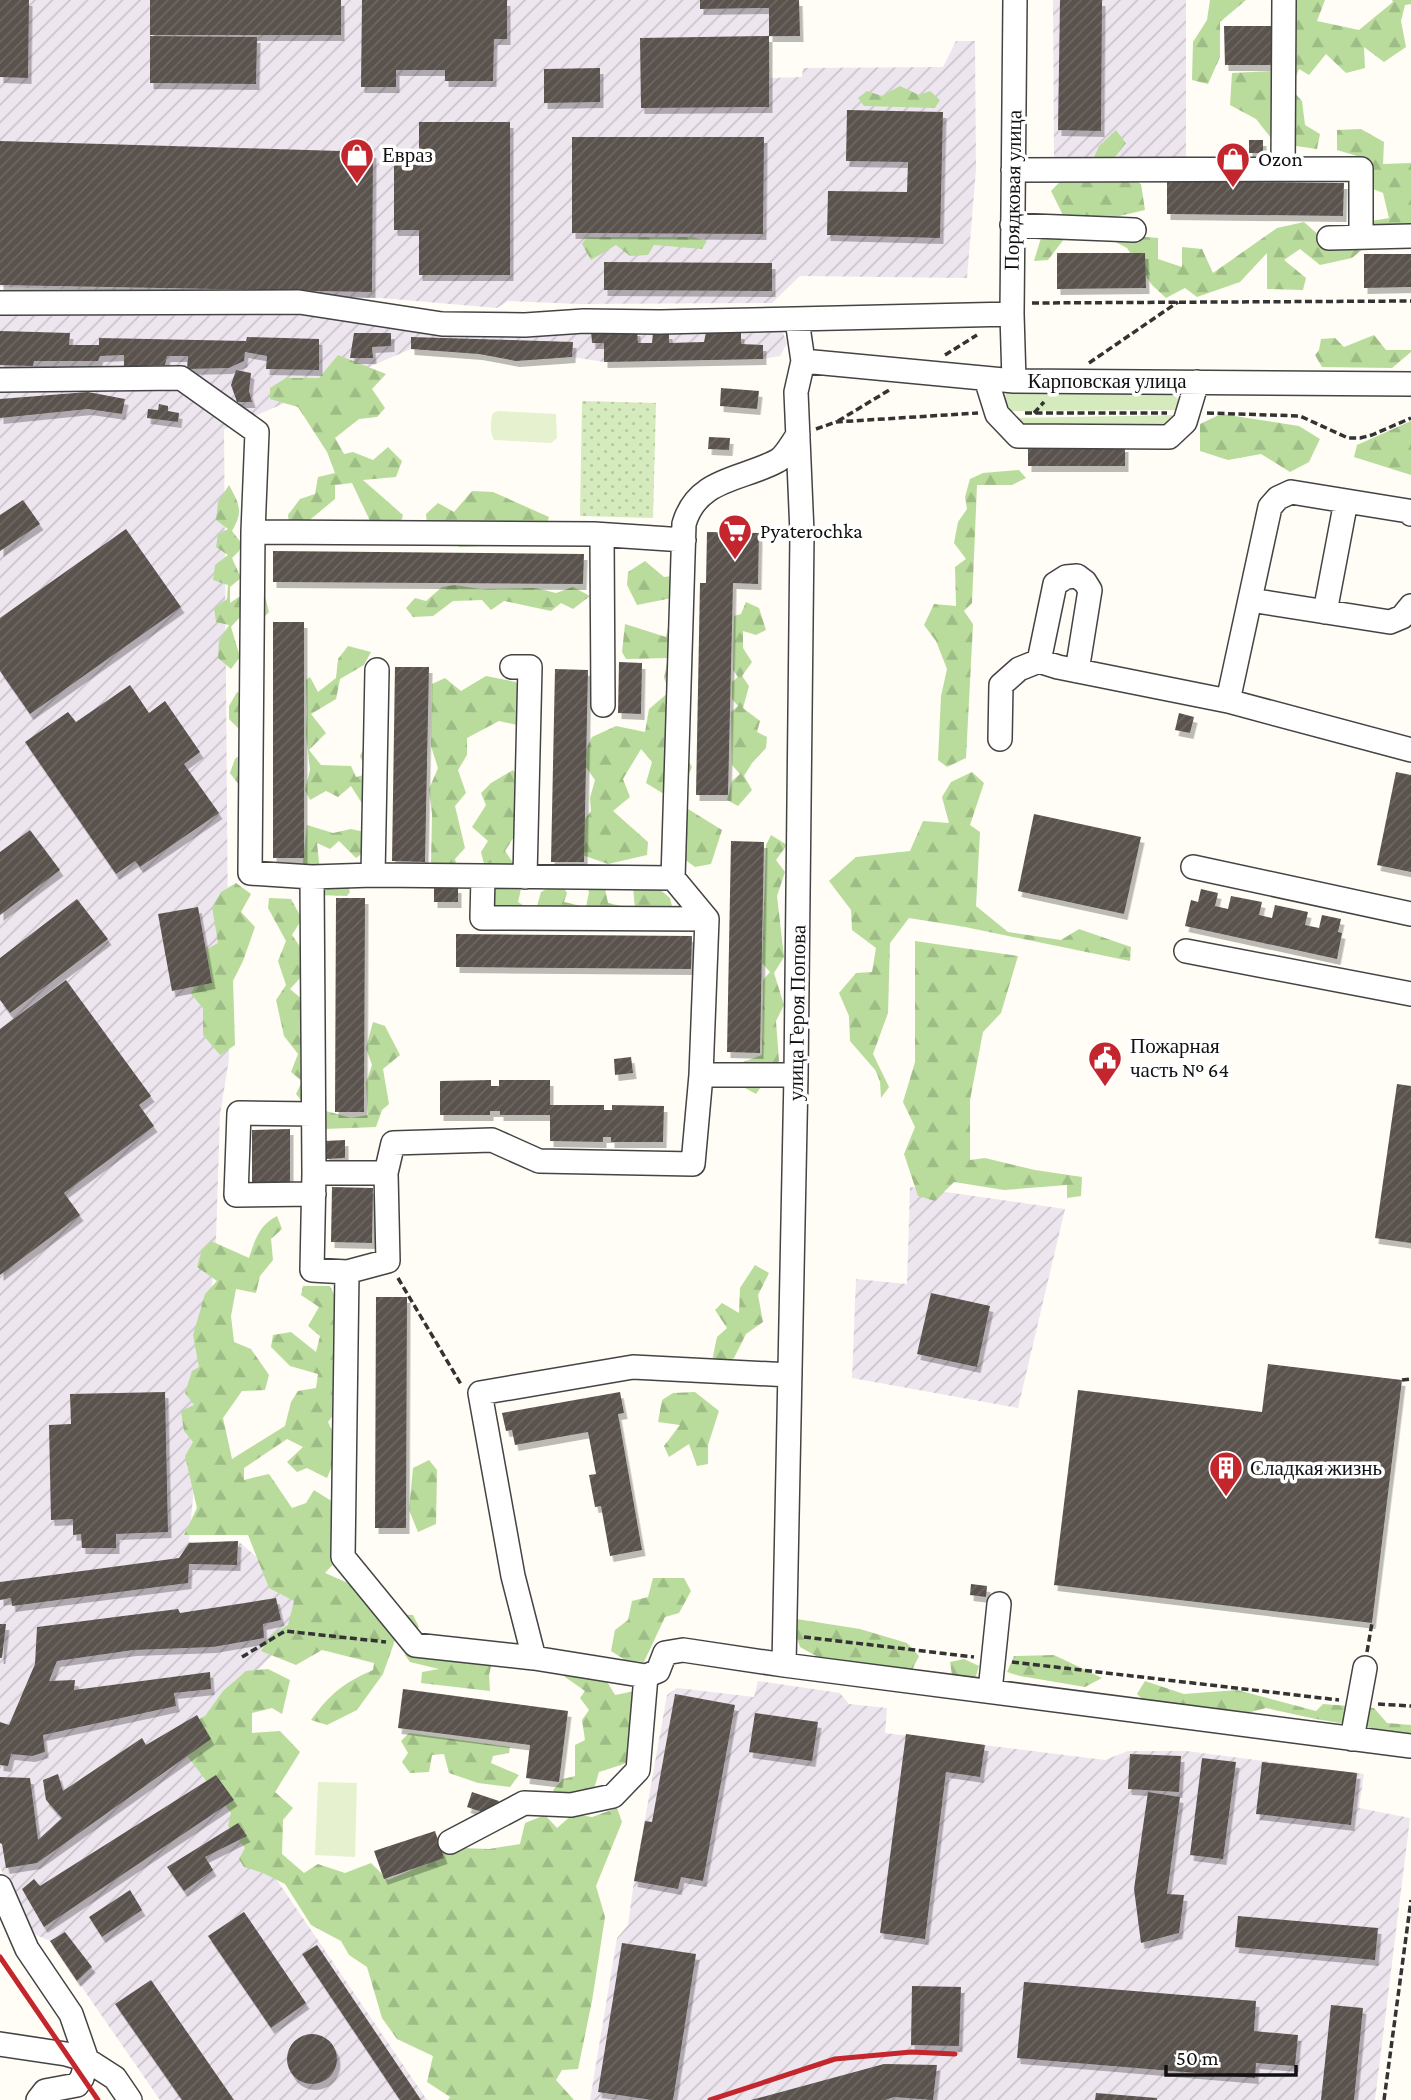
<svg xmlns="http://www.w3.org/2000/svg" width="1411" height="2100" font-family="'Crimson Pro',serif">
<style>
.industrial{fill:url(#industrial-furrows)}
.grass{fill:#d5ebbd}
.forest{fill:url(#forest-firs)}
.park{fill:url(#park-dots)}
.pitch{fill:#e6f2cf}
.building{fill:url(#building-hatch);filter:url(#shadow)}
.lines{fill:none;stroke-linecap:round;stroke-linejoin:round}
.minor-casing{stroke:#444;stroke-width:26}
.path{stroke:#333;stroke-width:3.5;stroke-dasharray:7 3.5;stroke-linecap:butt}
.minor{stroke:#fff;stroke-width:23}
.rail{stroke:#c4262e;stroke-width:5}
.labels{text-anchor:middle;stroke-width:7;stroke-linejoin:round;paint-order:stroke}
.poi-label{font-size:21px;fill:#111;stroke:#fff;text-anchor:start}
.street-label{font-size:21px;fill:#111;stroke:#fff}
</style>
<defs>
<pattern id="industrial-furrows" width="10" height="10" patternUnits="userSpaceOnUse" patternTransform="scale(1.75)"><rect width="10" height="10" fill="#eee6ef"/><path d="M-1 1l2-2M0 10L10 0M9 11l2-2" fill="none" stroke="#cbc4cc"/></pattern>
<pattern id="forest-firs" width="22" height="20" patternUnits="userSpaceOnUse" patternTransform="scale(1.75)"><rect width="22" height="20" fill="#b9dc9c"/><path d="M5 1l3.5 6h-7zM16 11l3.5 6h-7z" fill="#9ebc85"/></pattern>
<pattern id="park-dots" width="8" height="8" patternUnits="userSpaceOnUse" patternTransform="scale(1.75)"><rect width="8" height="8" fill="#d5ebbd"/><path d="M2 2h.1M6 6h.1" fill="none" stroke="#b6c8a1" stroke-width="1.8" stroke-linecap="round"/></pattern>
<pattern id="building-hatch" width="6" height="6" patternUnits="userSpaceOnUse" patternTransform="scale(1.75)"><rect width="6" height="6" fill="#5a524d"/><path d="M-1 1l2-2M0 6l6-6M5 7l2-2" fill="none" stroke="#6d6662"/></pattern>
<filter id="shadow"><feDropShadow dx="3.5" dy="6" stdDeviation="0" flood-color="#0004"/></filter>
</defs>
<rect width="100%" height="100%" fill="#fffdf5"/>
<!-- industrial -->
<path class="industrial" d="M0,0H799L800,36L769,37L770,78L802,77L803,68L943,67L956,41H975L976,169L967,278L800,276L772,303L579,304L508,301L497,308L381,298L0,287Z
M1053,0H1186V161L1054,160Z
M301,315L427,331L781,328L787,343L780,356L763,359L604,362L572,357L516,361L479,354L411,349L224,429L229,1059L220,1115L216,1239L189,1542L238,1541L298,1593L292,1635L212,1716L238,1823L427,2100H160L50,1941L30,1932L0,1867V316Z
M910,1187L1065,1209L1018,1408L852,1378L856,1279L907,1284Z
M758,1681L840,1693L849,1704L887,1708L885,1733L1105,1760L1128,1751H1186L1364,1774L1359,1808L1410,1818L1375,2100H590L617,1938L628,1925L634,1881L667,1695L677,1688L754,1697Z"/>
<!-- grass -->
<path class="grass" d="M1008,391L1171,392L1180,401V410L1007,411L1003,398Z
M1177,415L1170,422L1162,426H1026L1012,418Z"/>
<!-- forest -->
<path class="forest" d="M1210,0H1246L1220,22V57L1208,84L1192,80L1193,42L1207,20Z
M1274,0H1325L1317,21L1359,30L1393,2L1392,0H1411V4L1405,5L1401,21L1406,47L1384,62L1364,47L1365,68L1346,73L1326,54L1309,75L1299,69L1291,89L1302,101L1305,125L1320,134L1317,149L1275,143L1256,119L1230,105L1232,73L1274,71Z
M900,86L919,95L930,91L940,100L935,108L864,106L858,98L867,91L882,96Z
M1361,129L1384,142L1383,164L1411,163V227L1383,232L1352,258L1320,265L1300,249L1284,260L1306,278L1303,290L1267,289V253L1240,282L1197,297L1185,288L1166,298L1152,285L1127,248L1077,222L1048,260L1034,261L1041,238L1060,236L1062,213L1051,191L1078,163L1091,164L1099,146L1116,130L1126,143L1108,166L1141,184L1145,210L1115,217L1123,235L1158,238V259L1182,267V247L1202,249L1213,273L1277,228L1304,222L1331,246L1371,221L1389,218L1383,193L1356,182L1357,156L1337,150V130Z
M587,237H693L707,241L702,249L654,245L648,255L630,256L616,245L591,260L582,244Z
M1374,335L1386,350H1411V352L1392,368L1322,367L1315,355L1319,350L1321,339L1335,338L1344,347Z
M338,355L386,374L372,389L385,408L377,417L359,419L335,438L344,454L353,452L373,460L388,447L402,461L396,477L363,480L403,515L400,525H372L352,483L335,485V499L306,523H289L288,515L300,499L315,494L318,477L335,473L327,452L298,407L270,399V388L286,378H319Z
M1221,414L1299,426L1320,439L1309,462L1290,472L1261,454L1228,460L1200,451V424Z
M1411,421V475L1354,457L1357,445Z
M1019,470L1026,478L1012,485H977L972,603L964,611L973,624L966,758L947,767L938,760L941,696L947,669L936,641L924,625L934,604L956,606L955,567L966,559L954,543L958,522L967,509L965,497L970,479L983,473Z
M229,485C239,504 244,511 232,531L242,544L239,551L232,558L241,578L230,587V603L249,590L264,592L269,612L256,625L240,617L231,627L240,657L231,669L218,658L219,641L229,625L216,622L214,608L227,599L228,585L213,580L215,565L228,555L216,547L218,534L228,529L216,520L218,502Z
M472,491L493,492L549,517L547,523L516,529L509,545L459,547L441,526L427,525L426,514L438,503L454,512Z
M645,561L664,577L688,574L673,734L692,767L683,787L688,809L722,830L711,864L695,867L669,848L672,799L646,783L652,762L641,749L623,779L630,797L613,811L648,842L647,855L608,864L571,851L577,830L591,811L590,798L595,780L581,760L592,737L616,726L645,732L649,709L669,692L664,678L668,658L626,659L622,652L625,624L666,637L669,623L675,618L672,598L637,605L627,585L628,572Z
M455,585L481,589L536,588L556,593L573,587L590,596L573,609L561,603L551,611L504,601L491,610L482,600L453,601L433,616L413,617L406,608L415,598L426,601L442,587Z
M746,602L759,608L766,630L756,635L743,631V648L752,662L742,676L749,686L743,708L760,721L757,732L767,737L766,748L752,763L744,776L752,790L738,806L727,800L732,781L740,774L732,765L731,712L738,706L732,699V682L738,677L733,670L734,616L741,614Z
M348,646L371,652L364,665L340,679L336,699L311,714L326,733L309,750L321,765L351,766L356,777L368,774L360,756L368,740L383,754L371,778L380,794L363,805L351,786L338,797L326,791L310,800L305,790L310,770L306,734L307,712L306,680L310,677L318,692L336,678L338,659Z
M486,676L516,682L537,713L534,728L541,742L533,760L522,726L499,721L467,738V755L458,770L466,793L455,806L465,848L455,859L458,870L444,874L431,863L432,814L429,789L438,768L431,746L432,684L445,678L461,691Z
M237,692L256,700L247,810L239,785L230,773L235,759L246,750L244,734L229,719V706Z
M513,770L520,781L517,832L505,851L516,867L512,881L521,889L518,902L535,913L541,892L560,882L567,893L564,902L586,907L589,892L581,873H602L608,903L635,909L633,887H657L670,898L677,926L671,931L480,928L491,892L481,852L488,841L472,827L486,805L481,793L491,783Z
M972,772L984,783L970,825L980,832L976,906L1008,932L1061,940L1079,929L1131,947L1130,961L965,927L909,918L890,943L888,1013L873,1054L889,1087L881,1098L880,1082L876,1071L850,1041L849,1016L839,993L856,973L872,972L876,948L852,930L851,910L829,881L856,857L910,851L923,821L949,823L942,797L951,782Z
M307,825L333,833L351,829L369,833V848L356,858L339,841L330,849L317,843L320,872L348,885L350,892L347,896L318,895L302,870Z
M771,835L787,845L776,860L785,872L777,896L784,957L774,973L784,1005L776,1021L779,1061L756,1094L745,1088L743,1062L762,1055L763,980L770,972L762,963L766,845Z
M236,883L251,894L241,912L255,927L243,961L233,981L235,1045L220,1055L203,1035V1008L191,994L202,970L200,953L218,943L212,907L221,892Z
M269,898L291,899L302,919L292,935L303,951L302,976L290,989L315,1010L319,1109L351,1118L368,1115L366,1083L372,1065L366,1048L373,1022L385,1026L400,1055L383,1069L389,1104L382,1110L376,1127L324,1129L296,1094L302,1081L291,1072L298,1054L284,1036L276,1000L286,985L278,961L286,941L268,908Z
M915,941L1018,956L1001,1013L983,1032L970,1100V1160L985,1158L1035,1170L1082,1177L1081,1196L1067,1198V1185L1004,1190L954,1182L935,1201L918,1196L904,1154L915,1127L903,1102L915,1062Z
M277,1216L282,1229L271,1239L273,1260L260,1276L256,1293L236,1289L231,1316L234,1342L251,1349L269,1375L265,1390L242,1391L223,1418L232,1459L285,1426L291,1402L298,1391L316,1388L318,1374L290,1366L271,1347L273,1335L291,1332L316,1352L320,1336L308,1326L319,1307L301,1295L303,1286H330L342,1311L339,1408L328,1422L340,1448L327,1478L307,1468L297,1472L287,1462L303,1447L287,1439L244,1468V1480L269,1474L292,1508L306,1503L314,1490L333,1502L337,1560L325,1573L348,1583L377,1589L378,1613L413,1615L419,1627L395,1640L383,1674L357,1710L327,1725L311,1720C330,1694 343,1683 373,1670L374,1663L322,1650L296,1665L261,1651L271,1635L288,1625L294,1601L269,1588L248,1535H184L197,1508L185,1456L193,1442L184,1431L181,1411L194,1405L185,1393L192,1371L199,1367L193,1335L205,1294L217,1281L197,1267L202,1249L211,1241L249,1258C255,1240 259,1225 277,1216Z
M755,1265L769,1273L758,1295L763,1322L746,1334L734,1358L721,1365L712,1361L717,1337L727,1328L715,1310L722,1303L739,1313L740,1288Z
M695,1392L719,1411L708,1445V1464L697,1466L689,1444L669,1457L664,1446L680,1425L658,1422L662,1400L673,1393Z
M429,1460L437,1470L436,1524L418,1532L409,1510L413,1468Z
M653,1578H684L691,1591L679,1613L665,1617L644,1662L625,1660L611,1651L615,1630L628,1620L632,1601L648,1597Z
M790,1618L860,1629L907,1643L919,1656L912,1670L825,1661L800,1647Z
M412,1648L492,1662L489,1675L490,1691L421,1683L422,1672L439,1669L410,1662L405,1655Z
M1054,1655L1102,1678L1085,1687L1020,1676L1007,1672L1014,1656Z
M964,1659L979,1666L976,1676L965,1681L952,1675L950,1662Z
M268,1669L290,1680L282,1714L272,1708L252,1713V1733L280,1731L300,1752L275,1792L293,1808L283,1820L282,1854L304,1873L318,1864L345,1873L371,1863L388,1880L426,1864L431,1845L443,1833L459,1832L462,1848L489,1849L520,1844L525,1823L545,1815L557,1828L573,1814L592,1817L617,1808L622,1822L596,1886L605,1917L592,2001L578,2069L562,2070L556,2080L574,2100H448L450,2097L427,2082L433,2056L397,2039L382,2018L367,1967L349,1955L341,1941L311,1925L285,1884L263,1873L244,1867L239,1859L245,1848L228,1826L231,1813L181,1748L186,1726L205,1716L223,1691L246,1671Z
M558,1672L602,1673L615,1695L635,1691L637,1751L627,1763L599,1772L593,1792L559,1799L553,1790L563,1779L575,1776V1745L585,1740L582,1720L589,1710L580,1698L585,1691Z
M1145,1681L1184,1694L1237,1690L1316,1711L1323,1704L1374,1708L1387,1723L1411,1725V1735L1316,1719L1266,1708L1247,1713L1145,1702L1137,1694Z
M409,1733L510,1747L509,1753L493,1756L491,1763L519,1775L510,1787L478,1783L449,1773L444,1754L432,1755L429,1772L410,1773L402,1762L408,1753L401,1741Z"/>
<!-- park -->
<path class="park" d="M582,401L656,403L653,518L580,516Z"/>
<!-- pitch -->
<path class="pitch" d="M498,411L556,414L557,438L551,443L494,440C490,434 490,420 493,413Z
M318,1782L357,1783L355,1857L315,1855Z"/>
<!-- building -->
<path class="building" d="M0,0H29L28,78L0,77Z
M150,0H341V35H150Z
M362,0H507V39H494L493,81H445V70H396V87H361Z
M700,0H799L800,36H769V8L700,9Z
M1060,0H1102L1101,131L1058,130Z
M1224,26H1275V65H1225Z
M150,36L257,37L256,84L150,83Z
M769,36V107L641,108L640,38Z
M600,68V102L544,103V69Z
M847,110L943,112L940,238L827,235L828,191L907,192L908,162L846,161Z
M419,122H510V275H419V230H394V155H419Z
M572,137H764L763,234L572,233Z
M1249,140H1263V153H1249Z
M0,141L373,152L372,292L0,285Z
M1167,181L1344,183L1343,216L1167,214Z
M1057,253H1145L1146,288L1057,289Z
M1364,254H1411V287L1364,288Z
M604,262L772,263V291L604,290Z
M591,330H637L638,343H652L653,333H669V343L704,342L706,332L741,333V344L763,345V359L604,362V343H592Z
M0,331L70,333L69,345H99V338L246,341L247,337L319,339V370L266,369L267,356L245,352L244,361L229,368L187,369L188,356H167L165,365L124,367V355L100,356L98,361H34L33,366L0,365Z
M354,333H391V346L372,347L373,358H350Z
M411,337L573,342L572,357L516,361L479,354L411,349Z
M236,370L251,373L249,391L252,402H237L231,385Z
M721,388L759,391L757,409L720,406Z
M88,392L125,399L122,414L88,409L0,418V399Z
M159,404L168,406V411L179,413L178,422L147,418L148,409L158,410Z
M709,437L730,438L729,450L708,449Z
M1028,446H1125V466H1028Z
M23,500L40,524L0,551V515Z
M126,529L181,607L30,714L0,671V618Z
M707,532L759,533L758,584L733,583L728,795H696L700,583H706Z
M273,551L584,554L583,584L273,582Z
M273,622H304V858H273Z
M619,662L642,663L641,714L618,713Z
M395,667H429L425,862L392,861Z
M555,669L588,670L584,862H551Z
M130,685L149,713L165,701L200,752L184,764L219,813L140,867L135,861L116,874L25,742L68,712L76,722Z
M1179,713L1194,717L1190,733L1175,730Z
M1396,772L1411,775V872L1377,865Z
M1034,814L1141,837L1124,914L1018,891Z
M30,830L60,870L0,915V852Z
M731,841L764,842L760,1053L727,1052Z
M434,887H458V902H434Z
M1201,889L1218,893L1215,906L1228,909L1231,896L1262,902L1259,915L1272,918L1275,905L1308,912L1305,925L1319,928L1322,915L1341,919L1338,932L1342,933L1337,959L1185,926L1191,900L1198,902Z
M336,898H365L364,1112H335Z
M77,899L108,939L10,1013L0,1000V958Z
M198,907L212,983L172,991L158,914Z
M456,934L692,936L691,969L456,967Z
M66,980L151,1096L139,1105L154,1126L64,1193L80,1215L0,1275V1029Z
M631,1057L633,1073L615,1075L614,1059Z
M491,1080V1086H499V1080H550V1105H604V1110H612V1105L664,1106L663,1142H611V1137H603V1142L550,1141V1115H500V1111H490V1115H440V1081Z
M1397,1084L1411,1086V1243L1375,1238Z
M290,1129V1185H252V1130Z
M345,1140V1158L326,1159L325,1141Z
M332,1187L373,1188L372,1243L331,1242Z
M931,1293L990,1306L977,1367L917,1354Z
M376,1297H407L406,1528H375Z
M1268,1364L1402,1380L1372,1623L1054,1585L1078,1390L1262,1412Z
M165,1392L168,1532L116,1534V1548H82L81,1534L73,1535V1519L51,1520L49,1425L71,1424L70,1394Z
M620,1392L624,1413L618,1414L642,1550L610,1556L601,1506L595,1507L589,1475L596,1474L588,1432L515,1445L512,1430L506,1431L502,1413Z
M238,1541L237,1565L189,1564L188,1583L12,1606L11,1598L0,1600V1582L179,1558L189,1543Z
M971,1584L987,1586L986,1597L970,1595Z
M276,1598L281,1620L263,1624L264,1638L213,1647L133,1650L57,1661L49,1681L75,1680L74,1690L210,1672L211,1689L174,1693L176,1706L43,1735L45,1752L32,1756L11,1754L8,1766L0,1765V1722L9,1725L35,1664L37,1627L178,1609L180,1613Z
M0,1624H6L2,1658H0Z
M403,1689L568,1711L559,1782L526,1778L530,1745L398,1728Z
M675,1694L735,1705L703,1881L681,1877L678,1889L634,1881L645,1821L652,1822Z
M755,1713L818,1722L812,1761L749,1752Z
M197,1715L211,1739L37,1863L6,1868L2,1844L0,1843V1777L30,1778L38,1840L62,1818L46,1800L43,1780L58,1774L63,1791L142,1738L146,1745Z
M906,1734L985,1745L980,1777L946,1772L925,1939L880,1933Z
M1130,1754L1181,1756L1179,1792L1128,1789Z
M1202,1758L1236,1762L1223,1859L1190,1855Z
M1262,1762L1357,1773L1351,1825L1256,1814Z
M216,1775L234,1800L44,1927L22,1889L34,1879L40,1886Z
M472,1792L499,1801L494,1816L467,1807Z
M1148,1792L1180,1797L1167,1894L1184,1895L1179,1933L1141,1943L1134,1889Z
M238,1823L247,1836L205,1857L213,1870L184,1891L167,1867Z
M435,1831L444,1858L384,1879L374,1851Z
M130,1890L142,1910L102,1937L89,1917Z
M244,1912L306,2003L271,2028L208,1936Z
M1238,1916L1378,1928L1375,1960L1235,1947Z
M65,1932L92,1967L77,1981L50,1941Z
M622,1943L696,1954L673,2100H652L598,2092Z
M317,1945L421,2100H400L302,1954Z
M151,1980L234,2100H182L115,2004Z
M1024,1982L1256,2001L1254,2031L1298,2035L1295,2066L1256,2063L1255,2078L1017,2058Z
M912,1986L961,1987L959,2046L911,2045Z
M1331,2005L1363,2008L1354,2100H1321Z
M287 2059a25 25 0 1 1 50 0a25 25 0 1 1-50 0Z
M884,2064L937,2065L933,2100L894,2097L885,2100H751Z
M1096,2093L1157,2098V2100H1095Z"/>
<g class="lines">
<!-- minor casing -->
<g class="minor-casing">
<path id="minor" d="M1283,169L1284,0
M1013,170L1361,169V237
M1012,225L1134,230
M1329,238L1411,236
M0,303L299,302L442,324L525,325L584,321L660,322L1012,314
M803,361L1014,381L1411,384
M986,379L997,414L1018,436L1169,437L1185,422L1197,382
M0,380L181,378L257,432L253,532
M1014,381L1012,314L1015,0
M602,535L603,705
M1250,600L1390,622L1402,617L1411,606
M1325,612L1346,501
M1039,661L1055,584L1066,577L1077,576L1085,582L1090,590L1077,671
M512,667H530L525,877
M1228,701L1270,507L1278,498L1291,492L1408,511L1411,514
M1000,739L1001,685L1019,669L1039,661L1058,667L1228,701L1411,750
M1193,867L1411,914
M373,875L377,670
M312,877L314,1173L312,1270L347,1272L388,1261L386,1173L393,1143L492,1140L539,1161L693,1164L701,1075
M483,877L482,918L707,919
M673,878L373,875L312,877L250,873L253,532L594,534L684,540
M1186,951L1411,994
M796,1075H701L707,919L673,878L684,524C697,478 742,480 777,461C785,457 792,443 798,435
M313,1114L239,1113L236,1195L314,1194
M314,1173H386
M347,1272L343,1557L415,1645L534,1658L646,1676
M534,1658L513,1576L480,1393L633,1367L790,1375
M784,1665L796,1075L802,533L796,392L803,361L797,320
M990,1691L999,1604
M1352,1739L1365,1668
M450,1842L524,1803L571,1805L613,1796L638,1770L646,1676L658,1671L665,1653L683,1650L784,1665L1411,1746
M0,1887L27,1949L71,2014L87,2060L82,2078L77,2085L45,2091L38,2100
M0,2044L66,2054L87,2060L115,2078L130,2100"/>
</g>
<!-- path -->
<path class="path" d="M1032,303L1411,301
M945,355L977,335
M1089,363L1178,302
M1025,413H1167
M1034,413L1044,402
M1207,413L1300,416L1348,438H1360L1372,435L1411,418
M838,421L891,389
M816,429L836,422L978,413
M398,1278L462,1386
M1402,1380L1411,1379
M804,1637L974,1657
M1367,1652L1372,1623
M242,1657L285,1631L386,1642
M1012,1662L1339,1700
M1378,1704L1411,1706
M1384,2100L1411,1900"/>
<!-- minor -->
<use href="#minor" class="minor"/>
<!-- rail -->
<path class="rail" d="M0,1957L98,2100
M710,2100L835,2059L911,2052L955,2054"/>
</g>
<!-- icons -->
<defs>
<g id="shop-pin" transform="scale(1.75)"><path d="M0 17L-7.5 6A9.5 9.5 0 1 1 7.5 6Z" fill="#c4262e" stroke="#fff"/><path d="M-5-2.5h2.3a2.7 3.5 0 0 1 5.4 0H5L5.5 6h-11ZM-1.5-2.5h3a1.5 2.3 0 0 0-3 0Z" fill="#fff"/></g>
<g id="supermarket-pin" transform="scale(1.75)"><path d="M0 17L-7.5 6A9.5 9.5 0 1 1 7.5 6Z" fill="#c4262e" stroke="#fff"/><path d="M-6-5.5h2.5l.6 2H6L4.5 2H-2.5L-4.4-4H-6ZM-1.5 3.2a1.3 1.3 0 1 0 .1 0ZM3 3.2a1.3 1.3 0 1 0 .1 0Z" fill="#fff"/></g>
<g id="civic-pin" transform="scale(1.75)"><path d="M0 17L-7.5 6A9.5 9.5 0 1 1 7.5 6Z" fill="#c4262e" stroke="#fff"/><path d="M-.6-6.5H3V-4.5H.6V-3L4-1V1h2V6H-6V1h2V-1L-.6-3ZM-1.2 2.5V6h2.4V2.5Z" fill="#fff"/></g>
<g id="building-pin" transform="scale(1.75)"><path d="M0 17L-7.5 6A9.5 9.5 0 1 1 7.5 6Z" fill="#c4262e" stroke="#fff"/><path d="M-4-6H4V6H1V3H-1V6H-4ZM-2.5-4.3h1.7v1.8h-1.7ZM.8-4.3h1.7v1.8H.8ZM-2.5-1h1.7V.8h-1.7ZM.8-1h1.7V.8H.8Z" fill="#fff"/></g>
</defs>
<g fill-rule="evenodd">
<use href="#shop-pin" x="357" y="155"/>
<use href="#shop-pin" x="1233" y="159"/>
<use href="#supermarket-pin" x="735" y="531"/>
<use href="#civic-pin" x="1105" y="1058"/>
<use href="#building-pin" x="1226" y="1468"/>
</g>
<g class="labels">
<!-- poi labels -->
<g class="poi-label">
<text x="382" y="162">Евраз</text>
<text x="1258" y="166">Ozon</text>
<text x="760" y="538">Pyaterochka</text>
<text x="1130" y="1053">Пожарная<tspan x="1130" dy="24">часть № 64</tspan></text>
<text x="1250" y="1475">Сладкая жизнь</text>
</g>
<!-- street labels -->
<g class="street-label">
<text transform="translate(1013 190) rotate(-89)" y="7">Порядковая улица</text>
<text x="1107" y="388">Карповская улица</text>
<text transform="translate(797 1013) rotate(-89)" y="7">улица Героя Попова</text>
</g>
</g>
<!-- scale -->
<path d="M1166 2065v10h130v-10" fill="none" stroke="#111111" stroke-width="3.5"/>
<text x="1176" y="2065" font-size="21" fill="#111111" stroke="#ffffff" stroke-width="5" paint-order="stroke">50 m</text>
</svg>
